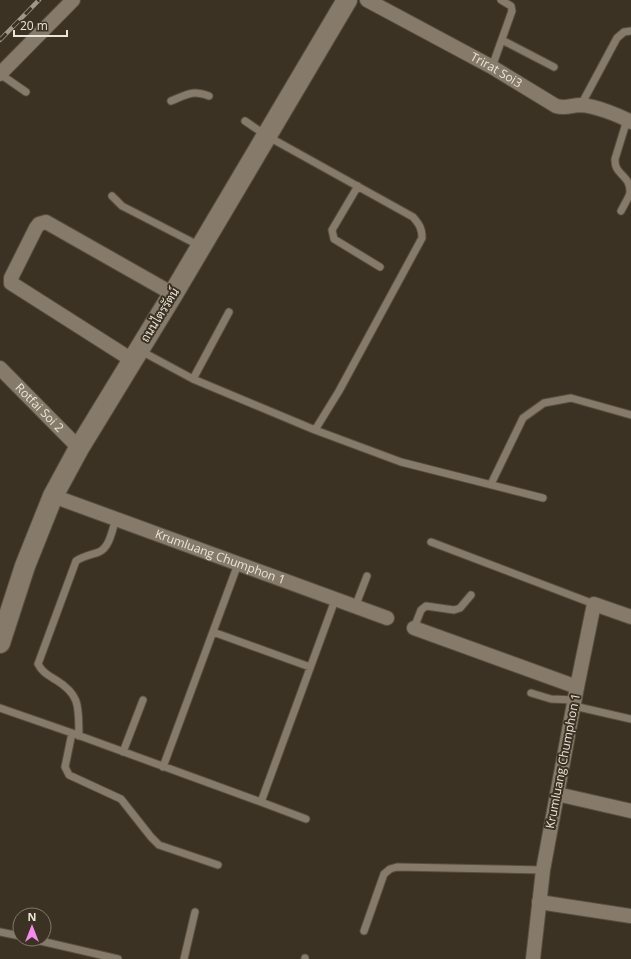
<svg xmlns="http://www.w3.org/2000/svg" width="631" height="959" font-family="'Open Sans',Sarabun,sans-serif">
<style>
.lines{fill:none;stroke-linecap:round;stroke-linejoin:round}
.service-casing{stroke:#574f41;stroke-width:9}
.minor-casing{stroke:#574f41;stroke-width:16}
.secondary-casing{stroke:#574f41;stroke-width:22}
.service{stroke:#867b6a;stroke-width:7}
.minor{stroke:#867b6a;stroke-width:14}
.secondary{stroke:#867b6a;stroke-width:20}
.rail-casing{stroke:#9e978a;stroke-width:4.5}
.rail{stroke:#3c3223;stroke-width:3;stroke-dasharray:9;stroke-linecap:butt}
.labels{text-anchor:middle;stroke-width:4;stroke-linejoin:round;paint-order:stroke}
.street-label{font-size:12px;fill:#eae4da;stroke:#3c3223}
</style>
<rect width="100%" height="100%" fill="#3c3223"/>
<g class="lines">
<!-- service casing -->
<g class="service-casing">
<path id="service" d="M502,40L554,67
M492,67L512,11L511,6L501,0
M0,74L26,92
M171,101C188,94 192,90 209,96
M581,105L617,38L624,32L631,31
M358,186L332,230L334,239L380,267
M112,196L122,206L200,246
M621,211C624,205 628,199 630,193C631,174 614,176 615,159L627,120
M141,351L193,379L315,430L339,391L422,238C422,228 419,224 413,217L267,136L245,121
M193,379L229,312
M315,430L401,462L543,498
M491,484L523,418L544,403L571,398L631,415
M431,542L594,604
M355,607L367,576
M414,628L421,610L426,606L454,610L460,608L471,595
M213,632L310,667
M531,693L551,699L575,700
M574,706L631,719
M0,708L72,733L261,802L335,600
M72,733L65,767L69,775L121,799L151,837L159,845L218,865
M79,736C78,709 82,696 56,680C48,675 42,672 38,664L76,561C83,556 91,555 99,552C110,547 112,530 116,519
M123,752L143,700
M163,767L238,564
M261,802L306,819
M364,931L384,874L390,869L397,867L543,870
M0,932L20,936
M32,939L118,959
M184,959L195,912
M305,959V958"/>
</g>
<!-- minor casing -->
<g class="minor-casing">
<g id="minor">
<path id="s1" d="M367,0L492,67L556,106C567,109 571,105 581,105C595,106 619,115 631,122"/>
<path d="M0,74L73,0"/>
<path d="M132,360L11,283V278L36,228L39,224L46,222L173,294"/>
<path id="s2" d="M0,368L79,448"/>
<path id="s3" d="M53,496L387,618"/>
<path d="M414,628L577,687L543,870L533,959"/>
<path d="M577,687L594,604L631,617"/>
<path d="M557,794L631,811"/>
<path d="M539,902L631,916"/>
</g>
</g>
<!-- secondary casing -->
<g class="secondary-casing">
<path id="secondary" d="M0,643L25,566L53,496L79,448L173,294L347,0"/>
</g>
<!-- service -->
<use href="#service" class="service"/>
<!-- minor -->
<use href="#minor" class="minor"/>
<!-- secondary -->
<use href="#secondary" class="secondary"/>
<!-- rail casing -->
<g class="rail-casing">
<path id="rail" d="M0,40L39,0"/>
</g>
<!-- rail -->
<use href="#rail" class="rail"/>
</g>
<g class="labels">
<!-- street labels -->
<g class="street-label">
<text dy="4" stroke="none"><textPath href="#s1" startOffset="147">Trirat Soi3</textPath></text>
<text transform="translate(160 315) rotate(-58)" y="4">ถนนไตรรัตน์</text>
<text dy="4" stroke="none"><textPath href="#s2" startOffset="56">Rotfai Soi 2</textPath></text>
<text dy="4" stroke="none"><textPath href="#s3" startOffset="178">Krumluang Chumphon 1</textPath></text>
<text transform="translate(563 761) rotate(-79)" y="4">Krumluang Chumphon 1</text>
</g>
</g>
<!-- north arrow -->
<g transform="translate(32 927)"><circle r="19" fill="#3c3223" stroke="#82796c"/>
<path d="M0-3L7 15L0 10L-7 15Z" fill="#f689ee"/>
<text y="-6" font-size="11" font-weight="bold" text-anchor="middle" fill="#eae4da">N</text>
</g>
<!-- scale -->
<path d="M14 30v6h53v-6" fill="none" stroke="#eae4da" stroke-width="2"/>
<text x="20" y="30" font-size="12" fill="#eae4da" stroke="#3c3223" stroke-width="3" paint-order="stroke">20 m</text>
</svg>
